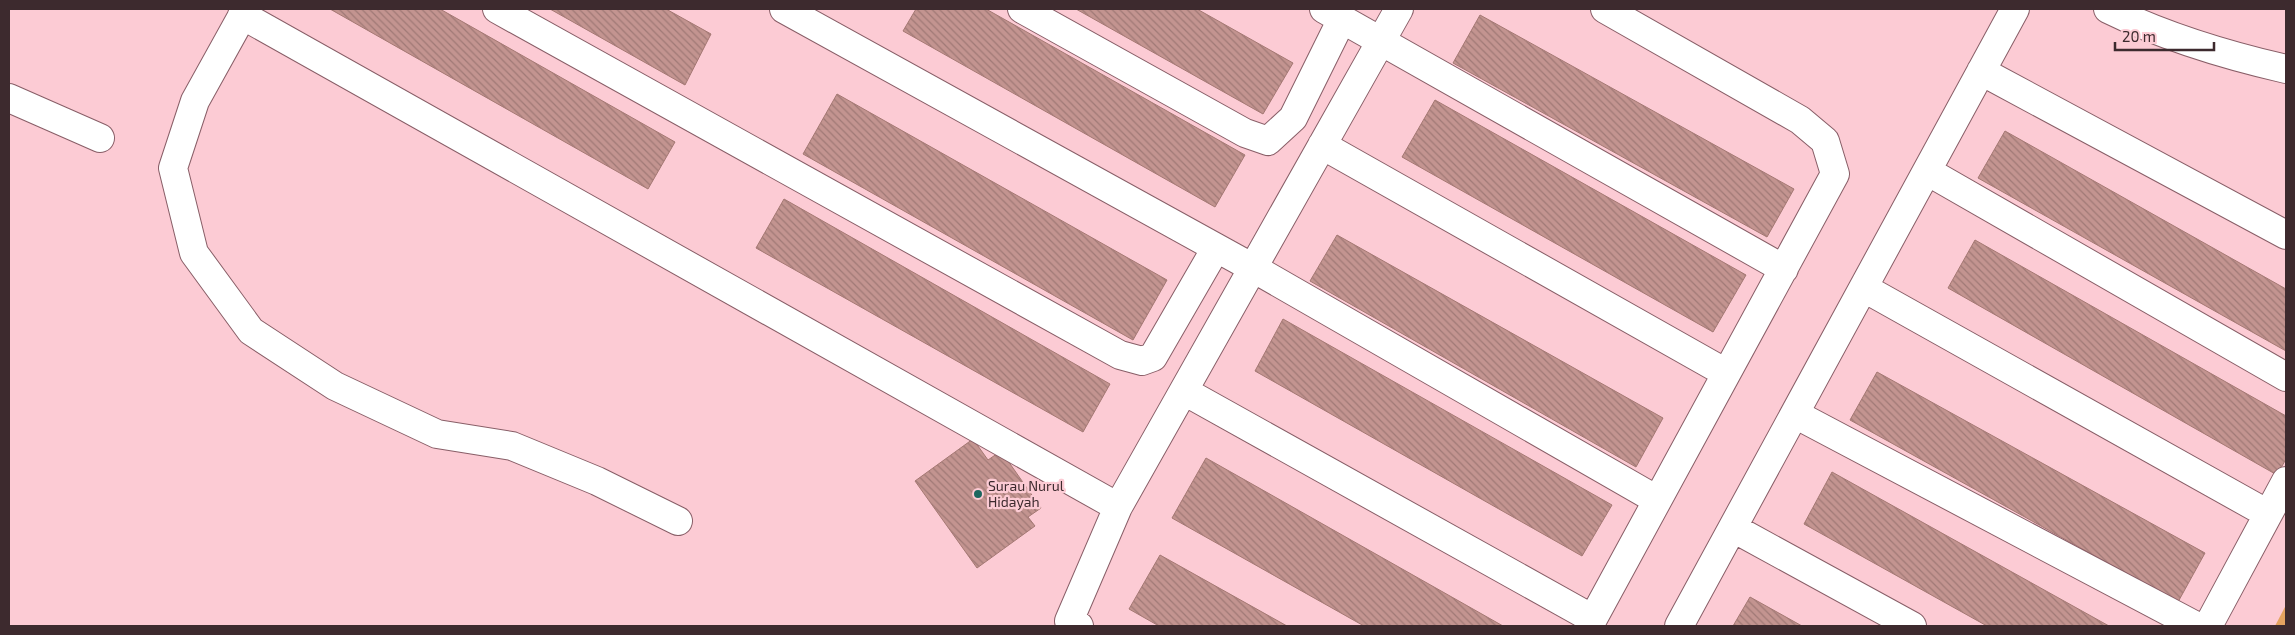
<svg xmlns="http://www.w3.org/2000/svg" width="2295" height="635" font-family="'Exo 2',sans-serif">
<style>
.park{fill:#e4a360}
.building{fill:url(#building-back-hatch);stroke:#a47873}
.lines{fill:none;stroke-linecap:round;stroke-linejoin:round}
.minor-casing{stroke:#885e67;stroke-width:30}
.major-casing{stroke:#885e67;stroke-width:30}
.minor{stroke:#fff;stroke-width:28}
.major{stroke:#fff;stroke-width:28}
.poi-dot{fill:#1c675f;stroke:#fccbd4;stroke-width:2}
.labels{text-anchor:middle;stroke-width:4.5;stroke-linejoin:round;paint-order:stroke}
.poi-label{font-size:14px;fill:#3d2a2e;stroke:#fccbd4;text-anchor:start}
</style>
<defs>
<pattern id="building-back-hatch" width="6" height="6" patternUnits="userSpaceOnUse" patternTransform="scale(1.25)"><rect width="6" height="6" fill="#c39490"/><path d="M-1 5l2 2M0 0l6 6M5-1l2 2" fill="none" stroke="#a07976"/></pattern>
</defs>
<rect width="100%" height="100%" fill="#fccbd4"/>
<!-- park -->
<path class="park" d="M2286,605V626H2275Z"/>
<!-- building -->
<path class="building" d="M330,9H440L675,142L648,189Z
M550,9H666L711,34L685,85Z
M916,9H986L1245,155L1215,207L903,31Z
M1076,9H1197L1293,63L1263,114Z
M1480,15L1794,189L1767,237L1453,63Z
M837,94L1167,280L1133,340L803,154Z
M1435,100L1746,275L1713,332L1402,157Z
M2005,131L2286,289V351L1978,178Z
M784,199L1110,384L1083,432L756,248Z
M1337,235L1663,418L1636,467L1310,281Z
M1975,240L2286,416V459L2277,475L1948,288Z
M1283,319L1612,505L1582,556L1255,371Z
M1877,372L2205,553L2178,602L1850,420Z
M973,439L988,460L1001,451L1041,508L1028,517L1035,526L977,568L915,481Z
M1206,458L1503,626H1364L1172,518Z
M1832,472L2109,626H1987L1804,524Z
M1160,555L1287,626H1159L1129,609Z
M1750,597L1802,626H1733Z"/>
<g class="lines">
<!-- minor casing -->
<g class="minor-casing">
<path id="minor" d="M246,9L195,101L173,168L194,253L251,331L335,386L437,434L512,446L597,481L678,521
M497,9L1120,355L1142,361L1153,357L1216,248
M784,9L1253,268L1657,500
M1022,9L1245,133L1268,141L1293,118L1342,19
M1324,9L1784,269
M242,15L1118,507
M1981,71L2286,235
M9,98L100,138
M1322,145L1726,373
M1927,171L2286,377
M1864,288L2268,514
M1184,391L1593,619
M1795,414L2196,626
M1733,528L1912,626
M1079,626L1069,621L1118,507L1399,9
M1589,626L1835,174L1825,141L1800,120L1605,9
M1679,626L2015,9
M2208,626L2286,481"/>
</g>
<!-- major casing -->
<g class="major-casing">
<path id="major" d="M2108,9C2165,37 2225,55 2286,69"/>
</g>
<!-- minor -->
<use href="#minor" class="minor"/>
<!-- major -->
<use href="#major" class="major"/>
</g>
<!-- markers -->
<circle class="poi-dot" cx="978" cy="494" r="5"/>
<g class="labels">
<!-- poi labels -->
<g class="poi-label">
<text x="988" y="491">Surau Nurul<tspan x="988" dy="16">Hidayah</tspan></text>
</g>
</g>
<!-- border -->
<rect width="2295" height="635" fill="none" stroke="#3d2a2e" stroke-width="20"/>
<!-- scale -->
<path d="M2115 42v8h99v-8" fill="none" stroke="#3d2a2e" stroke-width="2.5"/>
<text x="2122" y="42" font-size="15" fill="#3d2a2e" stroke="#fccbd4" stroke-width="4" paint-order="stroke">20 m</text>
</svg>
